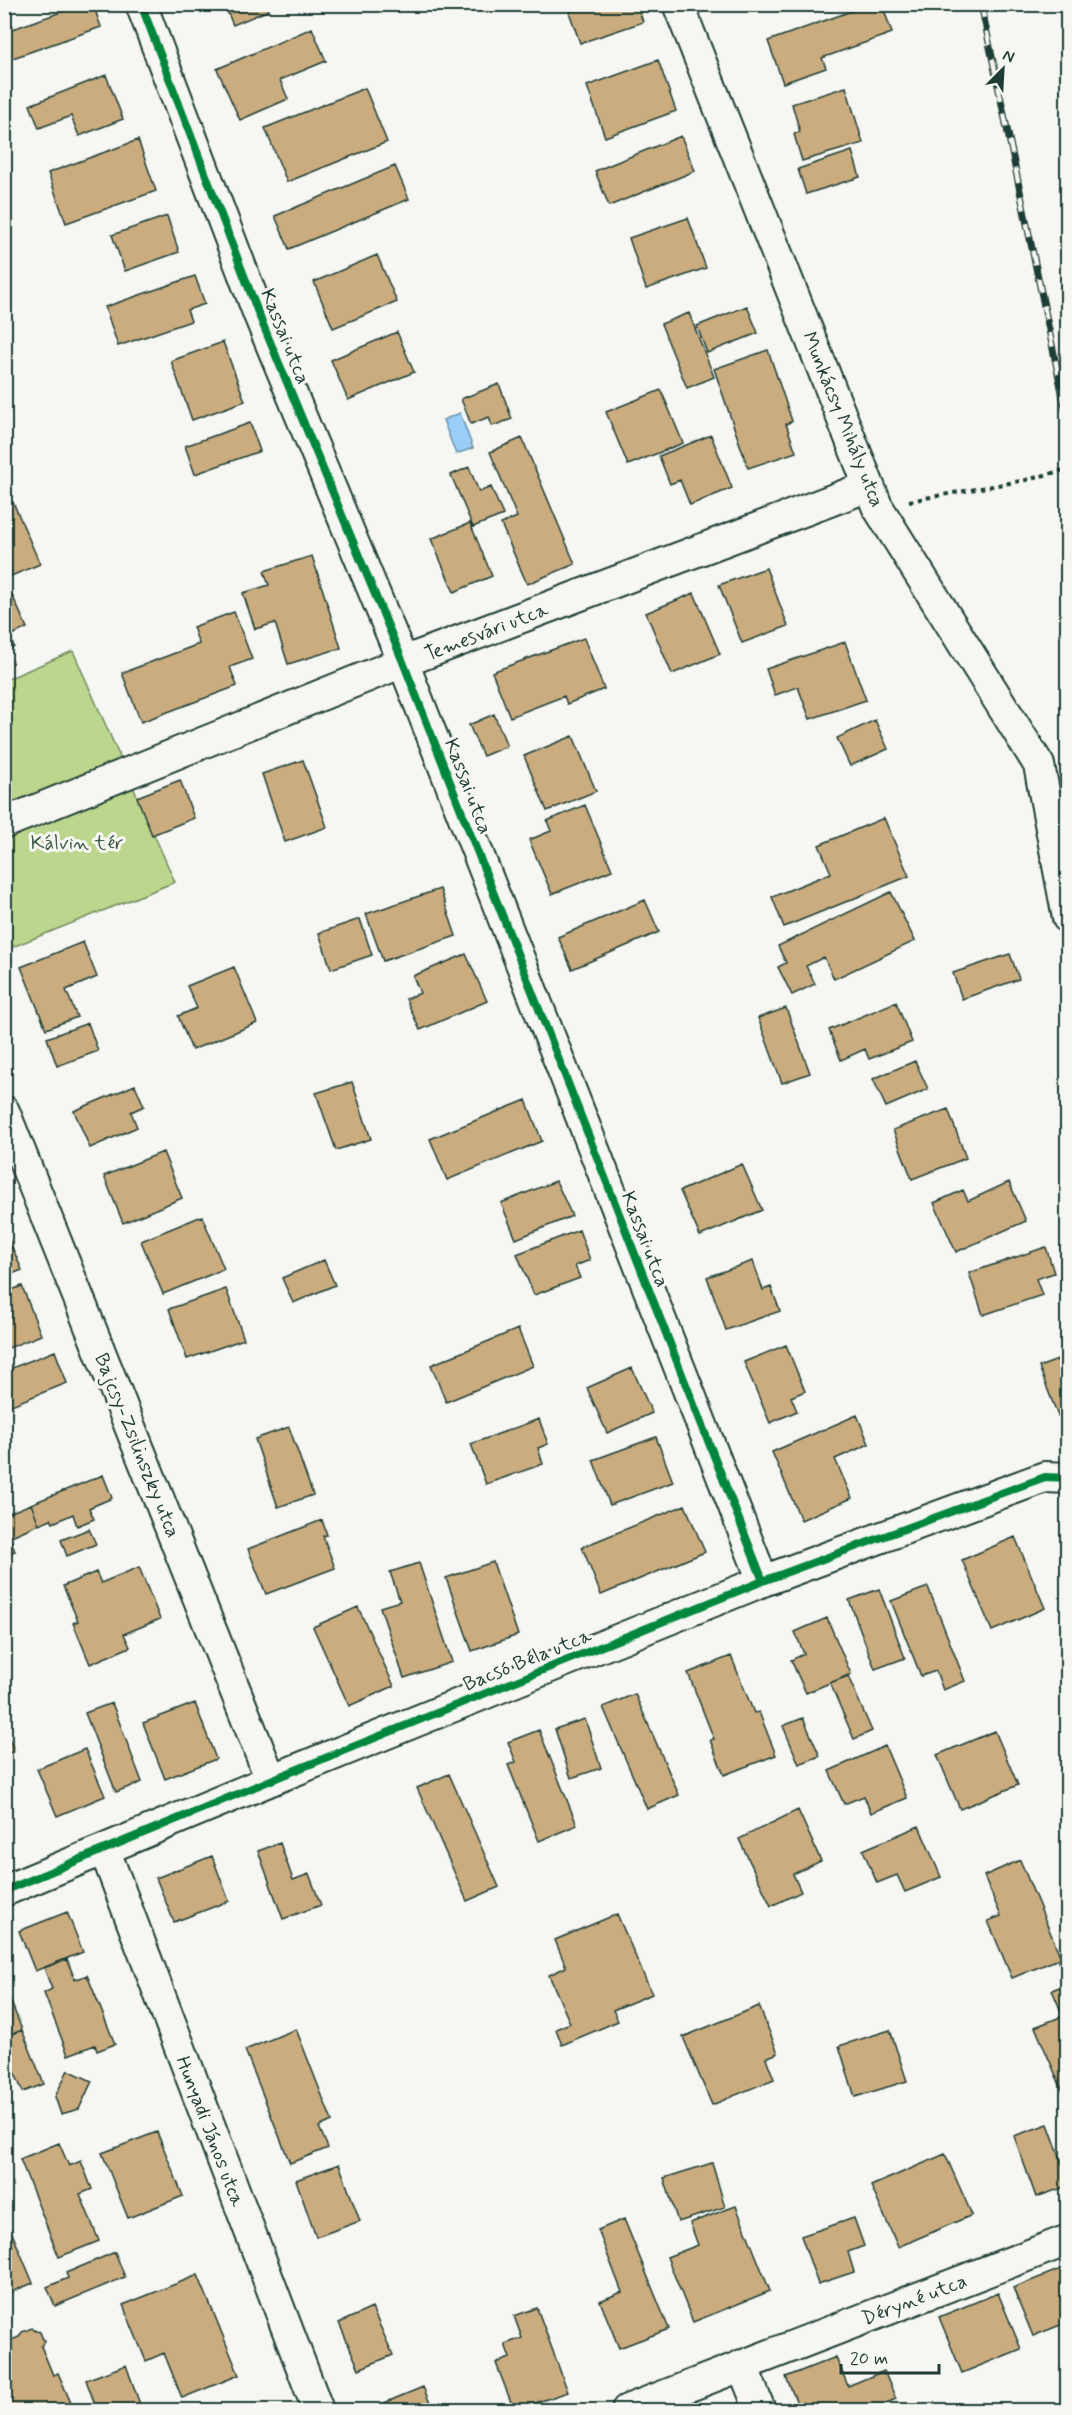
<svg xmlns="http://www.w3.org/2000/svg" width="1072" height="2415" font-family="Mynerve,sans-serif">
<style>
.green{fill:#bdd68d;stroke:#6e8a60;stroke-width:1.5}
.water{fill:#9acef8;stroke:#6994aa;stroke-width:1.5}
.building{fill:#caac7f;stroke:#1f3d34;stroke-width:1.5}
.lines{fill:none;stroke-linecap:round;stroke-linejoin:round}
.street-casing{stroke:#1f3d34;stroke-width:34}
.path{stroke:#1f3d34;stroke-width:4;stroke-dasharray:4.5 4.5;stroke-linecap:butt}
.street{stroke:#f6f6f2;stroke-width:30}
.rail-casing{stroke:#1f3d34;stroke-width:7}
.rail{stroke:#f6f6f2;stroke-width:4.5;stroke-dasharray:14;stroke-linecap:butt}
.cycleway-casing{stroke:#f6f6f2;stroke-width:11}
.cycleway{stroke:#00873e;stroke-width:8}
.labels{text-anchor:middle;stroke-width:6;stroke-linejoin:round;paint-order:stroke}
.street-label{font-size:20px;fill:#1f3d34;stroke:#f6f6f2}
.park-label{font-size:20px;fill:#3f5c46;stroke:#f6f6f2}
</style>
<rect width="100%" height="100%" fill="#f6f6f2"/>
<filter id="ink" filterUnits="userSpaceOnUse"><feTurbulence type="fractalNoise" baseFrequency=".0167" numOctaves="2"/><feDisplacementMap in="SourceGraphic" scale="12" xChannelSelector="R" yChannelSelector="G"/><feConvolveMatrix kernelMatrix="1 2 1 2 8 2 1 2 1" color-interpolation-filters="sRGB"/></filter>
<g filter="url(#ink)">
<!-- green -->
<path class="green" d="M73,651L175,882L5,950V680Z"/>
<!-- water -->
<path class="water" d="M460,413L473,448L456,454L443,420Z"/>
<!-- building -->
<path class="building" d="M84,4H93L101,27L10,59L4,44V32Z
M224,4H266L269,10L233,25Z
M590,4H637L643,22L580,43L569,12Z
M871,4H882L892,33L822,58L826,68L783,83L768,41Z
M312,28L326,61L280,80L288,99L240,120L217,69Z
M658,60L676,111L605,137L587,86Z
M106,75L123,119L79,136L71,116L39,128L30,105Z
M846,87L863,143L802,161L794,134L800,132L792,104Z
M365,88L387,142L287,182L265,128Z
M681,136L695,171L609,206L595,171Z
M138,140L156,191L66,223L48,173Z
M852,151L860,177L806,194L798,169Z
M395,166L409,199L289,249L275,216Z
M167,216L179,252L125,271L112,235Z
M688,218L706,268L646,289L629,238Z
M377,255L397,302L333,328L314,282Z
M195,276L205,304L187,310L191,321L118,346L105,307Z
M747,306L758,333L707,353L697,326Z
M689,313L714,377L687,388L661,324Z
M397,332L414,372L348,400L331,360Z
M223,342L245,401L192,420L171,361Z
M768,350L792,421L786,424L796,452L748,468L714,369Z
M499,384L512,419L492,426L489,417L471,424L461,399Z
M661,390L683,443L628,465L606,412Z
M250,423L260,451L195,474L185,446Z
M711,435L732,488L690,505L680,480L670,484L659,456Z
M522,438L575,564L527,584L501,524L517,517L490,452Z
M469,467L479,492L491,487L503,515L473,527L451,475Z
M13,502L40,564L11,576L4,560V506Z
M470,523L492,576L454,592L431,539Z
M312,556L341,648L288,664L275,623L255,629L243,593L269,585L264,571Z
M766,568L788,626L742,643L719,585Z
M8,586L27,628L10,636L14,647L4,651V588Z
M694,593L720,654L672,674L646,613Z
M234,612L252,659L230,667L237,686L141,722L122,673L199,644L193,627Z
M584,638L604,689L567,704L564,696L510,717L492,672Z
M845,642L866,700L810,719L798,687L775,695L766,669Z
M494,714L507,746L483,756L469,725Z
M875,720L888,749L850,766L837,738Z
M573,736L596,791L547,811L524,756Z
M303,760L327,827L285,842L262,774Z
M180,780L194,818L152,835L137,797Z
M585,805L612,870L552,894L529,840L551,831L547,821Z
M884,818L909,876L784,927L772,897L831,873L819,845Z
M440,889L456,936L383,961L366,914Z
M891,892L915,941L834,979L824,957L806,966L815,984L792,995L778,967L786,963L778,946Z
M645,900L659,932L572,969L558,937Z
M360,919L372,955L331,969L319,933Z
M83,942L97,977L66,990L77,1017L46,1029L21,967Z
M466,954L487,1001L420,1030L406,999L420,993L413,976Z
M1010,954L1019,979L962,999L953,973Z
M234,967L257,1023L192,1050L178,1016L197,1008L187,986Z
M896,1002L912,1042L869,1059L865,1049L841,1060L829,1030Z
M786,1008L810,1073L782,1083L758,1018Z
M88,1023L98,1051L57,1066L47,1038Z
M915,1061L928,1089L886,1107L873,1079Z
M352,1082L371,1139L336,1150L316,1093Z
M135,1085L144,1106L131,1112L137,1127L90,1148L74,1111Z
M526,1100L542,1141L447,1180L430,1139Z
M948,1109L966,1158L912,1179L893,1130Z
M163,1152L182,1198L123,1223L104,1176Z
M742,1164L762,1210L700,1236L680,1191Z
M556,1181L572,1216L516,1239L501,1203Z
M1009,1182L1026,1221L956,1252L934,1203L963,1190L968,1201Z
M202,1216L224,1269L163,1294L141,1241Z
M4,1228L22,1270L4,1277Z
M579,1230L590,1260L575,1266L580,1278L534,1295L517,1254Z
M1046,1247L1054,1273L1036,1279L1042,1295L983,1315L969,1273Z
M324,1260L335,1285L293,1303L282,1278Z
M753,1261L763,1290L771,1287L780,1311L726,1330L707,1277Z
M22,1286L41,1335L6,1349L4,1293Z
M226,1289L244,1339L187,1359L169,1309Z
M518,1329L533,1366L446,1402L431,1365Z
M786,1345L805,1391L791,1397L797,1411L770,1423L744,1362Z
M55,1351L67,1383L4,1408V1371Z
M1068,1356V1412L1058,1416L1039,1367Z
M632,1368L652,1413L607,1433L587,1388Z
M857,1415L869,1444L835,1459L852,1498L801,1520L772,1452Z
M539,1419L548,1444L538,1448L543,1464L486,1484L471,1444Z
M289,1427L313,1495L278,1507L255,1439Z
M656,1437L673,1482L610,1505L593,1460Z
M103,1475L112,1498L89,1508L94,1519L77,1526L73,1514L53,1523L51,1519L39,1524L31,1504Z
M31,1504L39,1524L9,1537L15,1551L4,1555V1515Z
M685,1505L705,1552L601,1595L582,1547Z
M322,1520L327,1535L323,1536L335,1568L266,1594L248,1549Z
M89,1529L96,1544L67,1556L61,1540Z
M1015,1537L1045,1608L992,1631L962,1560Z
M493,1562L518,1635L472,1651L446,1578Z
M419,1563L452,1662L404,1678L380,1607L400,1601L390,1572Z
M139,1567L160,1619L124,1634L130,1647L90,1664L73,1623L78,1621L63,1586L96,1572L101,1583Z
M928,1587L965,1681L943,1690L936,1671L921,1676L891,1601Z
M879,1589L905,1658L875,1669L849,1600Z
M358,1607L394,1686L349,1706L313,1627Z
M827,1618L851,1674L806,1693L791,1660L804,1654L795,1632Z
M1068,1639V1666L1061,1641Z
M731,1656L754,1713L759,1712L776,1755L724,1775L710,1740L714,1739L688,1673Z
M848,1676L872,1731L854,1739L830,1683Z
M635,1694L679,1795L647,1809L603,1707Z
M112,1703L142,1782L116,1792L85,1713Z
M195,1703L216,1759L165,1779L143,1723Z
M803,1718L820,1756L799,1764L783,1726Z
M585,1719L601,1768L571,1778L555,1729Z
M539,1730L577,1825L539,1841L508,1765L516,1762L508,1742Z
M995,1731L1018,1785L960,1809L937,1755Z
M8,1735L14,1751L4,1755V1737Z
M885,1746L907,1798L871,1813L864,1796L844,1804L829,1771Z
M85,1749L105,1796L57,1816L37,1769Z
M449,1774L499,1887L467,1901L417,1788Z
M798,1810L821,1861L793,1874L801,1892L771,1906L739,1839Z
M919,1826L941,1877L905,1892L897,1875L877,1883L863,1850Z
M280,1843L293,1880L309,1874L321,1905L283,1919L258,1851Z
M212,1856L229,1901L174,1922L156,1878Z
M1020,1860L1061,1958L1012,1978L988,1921L1001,1916L984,1876Z
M67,1912L83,1952L35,1971L19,1931Z
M617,1914L652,1994L613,2010L618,2021L562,2045L556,2029L570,2023L549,1975L566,1967L555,1940Z
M1068,1958V2093L1064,2094L1035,2027L1063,2016L1052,1990L1067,1984L1058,1962Z
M67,1959L75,1980L87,1975L115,2044L97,2051L95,2045L68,2055L44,1993L52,1989L44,1968Z
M6,1989L22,2030L4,2037V1990Z
M759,2006L778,2053L766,2058L774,2079L712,2105L683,2037Z
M296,2029L332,2121L319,2127L328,2148L290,2163L245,2050Z
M22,2030L44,2084L23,2092L4,2048V2037Z
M890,2030L907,2081L855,2097L839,2046Z
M68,2070L92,2081L79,2109L61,2114L55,2097Z
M1048,2124L1068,2179V2186L1036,2197L1014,2136Z
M157,2132L183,2196L128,2218L102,2153Z
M59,2143L69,2166L81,2161L92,2189L80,2194L99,2241L59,2257L20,2159Z
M945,2154L972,2215L898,2247L871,2186Z
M712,2163L725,2207L678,2222L664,2178Z
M339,2164L360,2221L316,2237L296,2180Z
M736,2206L770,2291L693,2322L667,2257L698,2245L690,2223Z
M4,2214L33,2283L4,2295Z
M854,2218L864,2246L848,2252L854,2272L818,2284L801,2236Z
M624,2219L669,2329L619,2348L600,2301L622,2292L598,2230Z
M115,2252L125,2277L55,2306L47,2287L68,2278L66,2273Z
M1068,2266V2322L1033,2336L1013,2288Z
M198,2275L239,2375L182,2398L164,2353L146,2361L123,2305Z
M998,2293L1021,2349L962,2373L939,2317Z
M372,2308L393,2355L359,2369L339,2323Z
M537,2308L568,2392L514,2410L496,2363L510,2358L505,2344L522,2338L514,2316Z
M32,2328L40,2332L44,2342L41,2346L53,2375L58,2373L74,2410H4V2343L19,2337L22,2332Z
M836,2357L848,2386L884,2371L896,2399L869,2410H800L786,2377Z
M126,2365L142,2410H97L86,2380Z
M423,2387L433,2410H373L372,2408Z"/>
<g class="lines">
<!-- street casing -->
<g class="street-casing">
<path id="street" d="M141,4L259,315L403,662L763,1581
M678,4L877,506L1039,765L1068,918
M4,823L403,662L869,486
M4,1111L271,1780
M105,1851L318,2410
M4,1891L271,1780L763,1581L1045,1477L1068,1478
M742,2365L760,2410
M627,2410L1068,2240"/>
</g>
<!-- path -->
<path class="path" d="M909,501L1026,480L1068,469"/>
<!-- street -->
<use href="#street" class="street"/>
<!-- rail casing -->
<g class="rail-casing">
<path id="rail" d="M981,4L1068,421"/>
</g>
<!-- rail -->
<use href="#rail" class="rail"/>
<!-- cycleway casing -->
<g class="cycleway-casing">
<path id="cycleway" d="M141,4L259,315L403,662L763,1581
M4,1891L271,1780L763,1581L1045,1477L1068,1478"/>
</g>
<!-- cycleway -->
<use href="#cycleway" class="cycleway"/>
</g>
</g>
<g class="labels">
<!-- street labels -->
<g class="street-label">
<text transform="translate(286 336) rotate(68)" y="7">Kassai utca</text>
<text transform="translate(844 419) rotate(68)" y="7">Munkácsy Mihály utca</text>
<text transform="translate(486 631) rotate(-21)" y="7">Temesvári utca</text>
<text transform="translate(469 786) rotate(69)" y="7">Kassai utca</text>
<text transform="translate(646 1239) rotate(69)" y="7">Kassai utca</text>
<text transform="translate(138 1445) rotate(68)" y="7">Bajcsy-Zsilinszky utca</text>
<text transform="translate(527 1659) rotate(-22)" y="7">Bacsó Béla utca</text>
<text transform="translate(211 2131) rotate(69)" y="7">Hunyadi János utca</text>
<text transform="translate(914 2299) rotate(-21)" y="7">Déryné utca</text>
</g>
<!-- park labels -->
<g class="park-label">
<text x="77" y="849">Kálvin tér</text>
</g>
</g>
<!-- margin -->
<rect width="1072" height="2415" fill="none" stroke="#f6f6f2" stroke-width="24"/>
<rect x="12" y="12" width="1048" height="2391" fill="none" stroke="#1f3d34" stroke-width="2" filter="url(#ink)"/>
<!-- north arrow -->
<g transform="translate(1003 69) rotate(24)" stroke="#f6f6f2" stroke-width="4.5" paint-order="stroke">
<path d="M0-4.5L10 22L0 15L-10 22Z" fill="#1f3d34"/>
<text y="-9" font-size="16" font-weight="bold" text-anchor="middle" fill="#1f3d34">N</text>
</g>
<!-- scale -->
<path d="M841 2364v9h98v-9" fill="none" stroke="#1f3d34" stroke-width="3"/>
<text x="850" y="2364" font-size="18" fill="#1f3d34" stroke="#f6f6f2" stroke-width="4.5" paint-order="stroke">20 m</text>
</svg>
